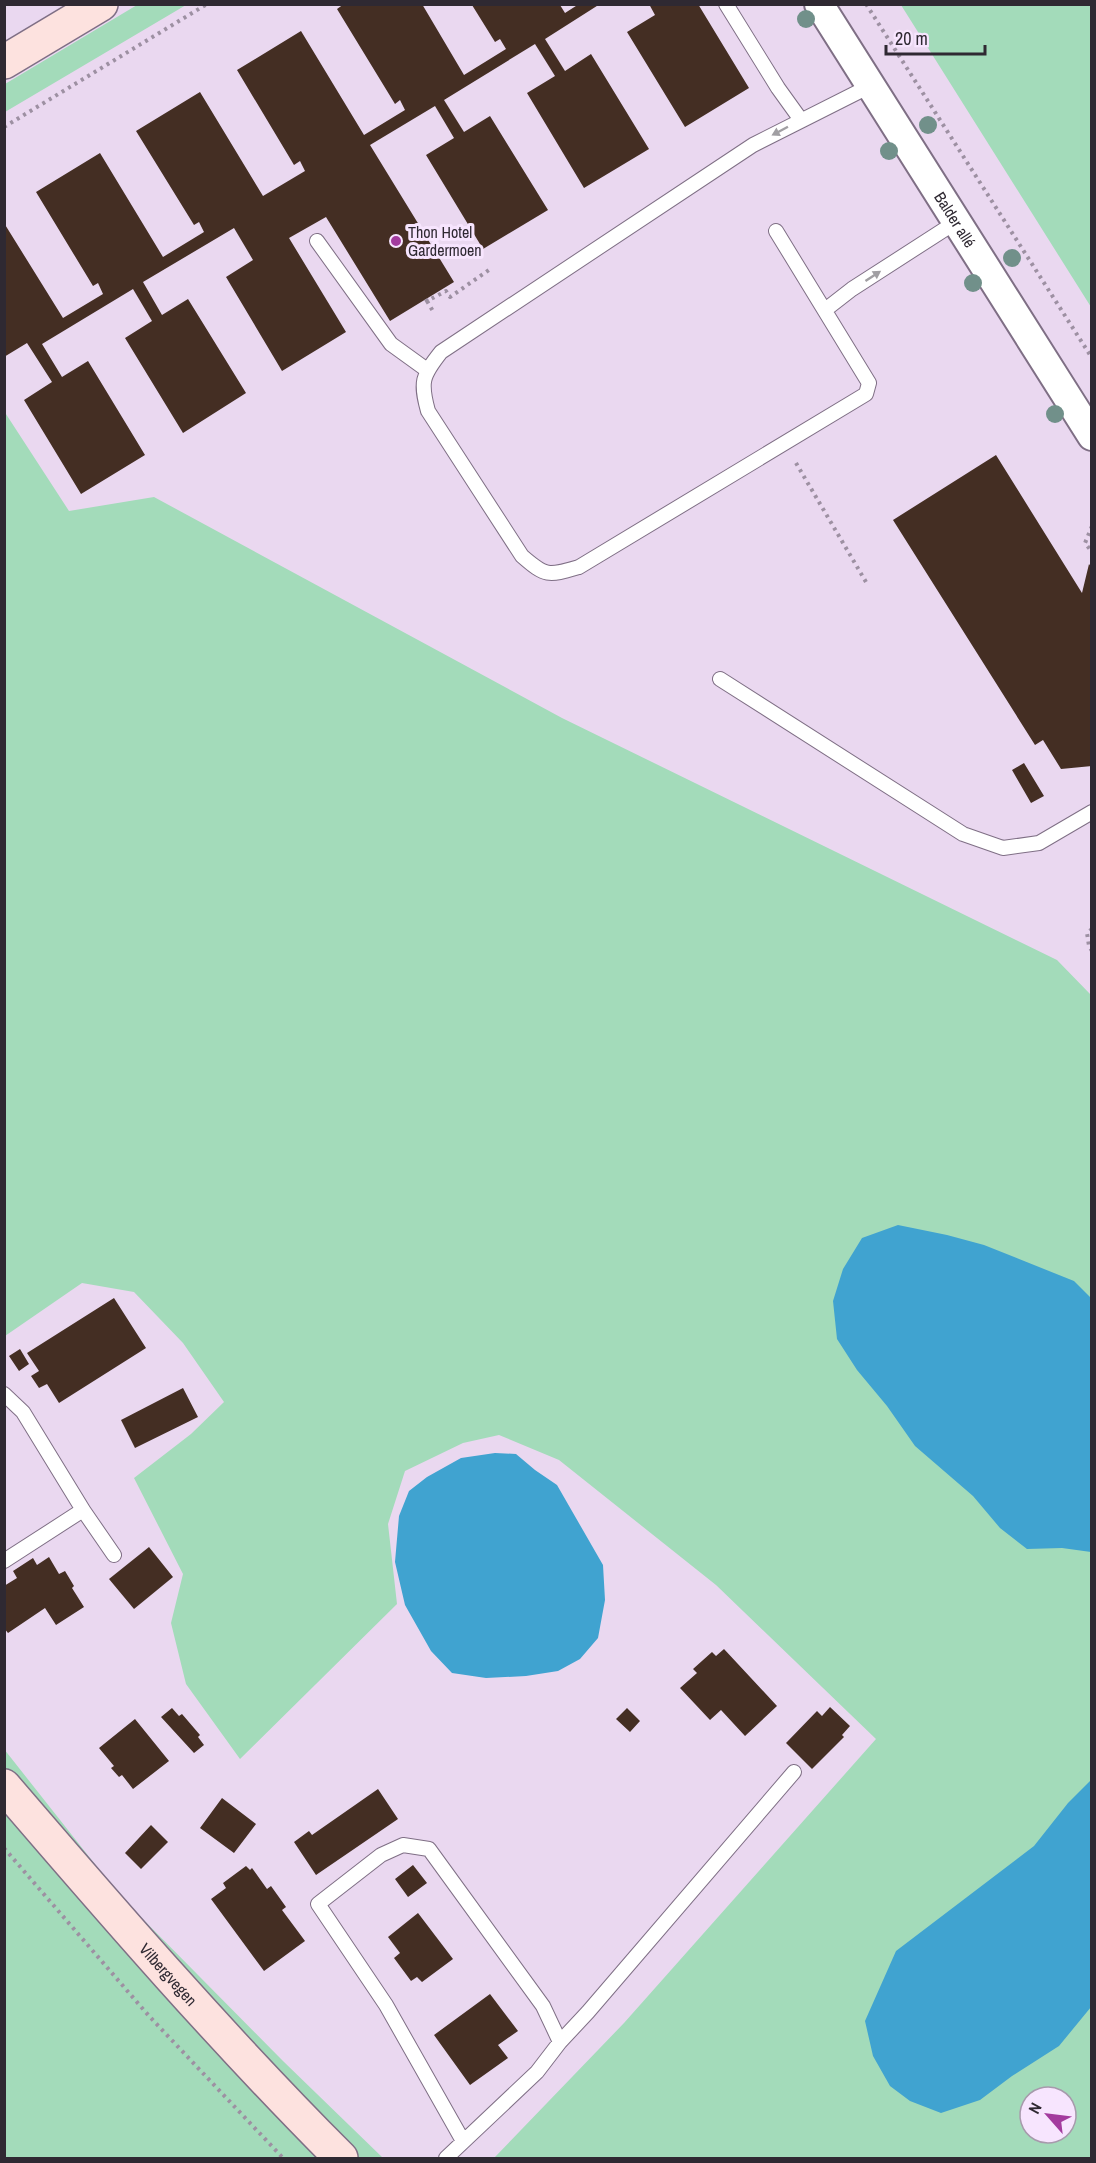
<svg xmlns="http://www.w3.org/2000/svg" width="1096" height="2163" font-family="'Archivo Narrow',sans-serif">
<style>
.green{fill:#a3dbba;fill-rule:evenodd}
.water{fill:#40a3d0}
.building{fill:#442e23}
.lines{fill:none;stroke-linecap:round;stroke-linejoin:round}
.lane-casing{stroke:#7f6f85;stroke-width:16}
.street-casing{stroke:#7f6f85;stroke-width:32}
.secondary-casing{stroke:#7f6f85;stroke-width:36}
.path{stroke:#9d90a2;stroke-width:4;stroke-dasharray:3 4.5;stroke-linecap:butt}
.lane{stroke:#fff;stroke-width:14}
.street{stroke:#fff;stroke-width:28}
.secondary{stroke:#fde2df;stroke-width:33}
.tree{fill:#71908a}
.oneway{fill:#a19fa3}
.poi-dot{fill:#a33b9e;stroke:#f7e5fe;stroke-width:2}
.labels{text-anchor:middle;stroke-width:6;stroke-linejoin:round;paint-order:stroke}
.street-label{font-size:16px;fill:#2f2932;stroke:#f7e5fe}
.poi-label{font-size:16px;fill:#2f2932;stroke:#f7e5fe;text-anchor:start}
</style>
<rect width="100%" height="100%" fill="#ead8f0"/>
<!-- green -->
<path class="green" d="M137,5H186L5,112V84Z
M901,5H1091V307Z
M4,411L69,511L154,497L562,718L1057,960L1091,995V2158H494L624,2023L876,1739L716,1585L559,1460L499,1435L463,1443L405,1471L388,1524L397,1604L240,1759L186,1684L171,1623L183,1574L134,1478L191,1434L224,1402L183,1343L134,1292L82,1283L5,1336ZM1030,2097H1066V2133H1030Z
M4,1749L120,1896L283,2061L383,2158H5Z"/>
<!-- water -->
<path class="water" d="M898,1225L947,1235L984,1245L1074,1281L1091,1298V1552L1062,1548L1027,1549L1000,1528L973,1496L915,1446L887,1406L857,1370L837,1339L833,1301L843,1269L862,1238Z
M495,1453L516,1454L535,1470L557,1485L603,1565L605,1600L598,1638L580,1659L558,1671L526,1676L486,1678L452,1673L431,1651L405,1605L395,1562L399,1516L409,1491L427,1477L461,1458Z
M1091,1780V2007L1059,2046L1012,2076L980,2100L941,2113L910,2101L890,2086L873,2056L865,2021L896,1951L1034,1846L1068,1803Z"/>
<!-- building -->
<path class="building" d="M344,4H422L464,75L506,49L500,39L495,42L472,5H560L565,13L579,4H600L545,39L565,71L591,54L649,149L584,188L527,93L555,76L535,44L444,100L464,132L490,116L548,210L483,249L426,155L454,138L435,106L370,145L454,282L390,321L326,217L289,238L346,332L282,371L226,277L253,260L234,228L143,282L162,315L188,299L246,393L183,433L125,338L152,321L133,289L42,344L62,377L88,361L145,455L81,494L24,400L52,382L27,343L4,357V223L63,318L103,294L98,283L93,286L36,192L100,153L163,257L204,232L199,222L194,225L136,131L200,92L263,196L305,171L300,161L294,165L237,70L301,31L364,135L405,110L400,100L395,104L337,9Z
M649,4H698L749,88L685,127L627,32L655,15Z
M996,455L1082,593L1089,564L1092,568V766L1061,769L1043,740L1035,745L893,520Z
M1024,763L1044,796L1031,803L1012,770Z
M114,1298L146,1348L59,1403L47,1384L39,1388L31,1376L39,1371L27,1353Z
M20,1349L29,1364L19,1371L9,1356Z
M183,1388L198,1417L135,1448L121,1420Z
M149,1547L173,1577L134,1609L109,1579Z
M49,1557L59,1574L65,1571L74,1586L72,1588L84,1607L56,1625L45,1608L8,1633L4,1628V1586L17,1578L13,1571L33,1558L37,1565Z
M724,1649L777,1706L745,1736L721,1710L710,1720L680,1688L697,1673L693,1669L712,1652L716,1656Z
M830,1707L850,1726L842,1735L844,1737L812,1769L786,1743L817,1711L822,1716Z
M172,1708L179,1716L182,1714L200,1735L198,1737L204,1745L194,1753L161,1717Z
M627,1708L640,1721L630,1732L616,1719Z
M135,1719L169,1761L133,1789L122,1775L119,1777L111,1768L114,1766L99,1748Z
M378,1789L398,1819L316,1875L294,1842L309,1831L312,1835Z
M222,1798L256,1824L234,1853L200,1828Z
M151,1825L168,1842L141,1869L125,1853Z
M413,1865L427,1883L408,1897L395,1879Z
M246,1866L250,1870L252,1868L267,1889L271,1886L286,1907L282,1910L305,1941L264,1971L211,1899L226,1888L223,1883Z
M418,1913L453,1959L422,1982L417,1977L411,1981L394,1958L400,1953L388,1937Z
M490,1994L518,2031L498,2045L508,2058L470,2085L434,2035Z"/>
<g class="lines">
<!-- lane casing -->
<g class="lane-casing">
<path id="lane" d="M726,4L778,88L801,120
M776,231L869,383L866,394L579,567C548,576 546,577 522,556L428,411C420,382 422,376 441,352L753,145L870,86
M317,241L391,344L427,370
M825,310L852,289L956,222
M720,679L963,834L1003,848L1039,843L1092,812
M4,1394L23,1412L83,1510
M4,1561L83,1510L114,1555
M463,2141L386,2005L318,1904L381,1855L403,1845L429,1849L543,2006L560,2042
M446,2158L537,2072L560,2042L588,2012L794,1772"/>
</g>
<!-- street casing -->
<g class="street-casing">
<g id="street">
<path id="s1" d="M819,4L1092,436"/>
</g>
</g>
<!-- secondary casing -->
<g class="secondary-casing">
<g id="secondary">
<path d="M4,62L101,4"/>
<path id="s2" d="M4,1786C113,1913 223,2040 341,2158"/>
</g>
</g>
<!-- path -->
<path class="path" d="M866,4L1092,358
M4,127L207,4
M426,299L427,301L446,291L450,297L489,270
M427,301L434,313
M796,463L866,582
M1092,526L1085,543L1092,552
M1092,929L1087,933L1089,946L1092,951
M4,1848L149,2016L283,2158"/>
<!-- lane -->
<use href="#lane" class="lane"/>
<!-- street -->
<use href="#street" class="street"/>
<!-- secondary -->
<use href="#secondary" class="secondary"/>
</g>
<!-- trees -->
<g class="tree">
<circle cx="806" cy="19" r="9"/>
<circle cx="928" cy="125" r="9"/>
<circle cx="889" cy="151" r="9"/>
<circle cx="1012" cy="258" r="9"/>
<circle cx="973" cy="283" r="9"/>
<circle cx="1055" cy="414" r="9"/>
</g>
<!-- one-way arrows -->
<defs><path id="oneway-solid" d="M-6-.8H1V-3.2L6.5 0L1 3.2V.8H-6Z" transform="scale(1.5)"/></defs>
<g class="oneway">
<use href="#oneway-solid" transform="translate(780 131) rotate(152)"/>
<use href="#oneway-solid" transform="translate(873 276) rotate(-33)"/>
</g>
<!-- markers -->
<circle class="poi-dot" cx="396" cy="241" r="6"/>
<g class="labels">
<!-- street labels -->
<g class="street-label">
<text dy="6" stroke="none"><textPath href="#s1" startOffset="255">Balder allé</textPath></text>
<text dy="6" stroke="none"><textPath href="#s2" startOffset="250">Vilbergvegen</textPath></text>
</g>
<!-- poi labels -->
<g class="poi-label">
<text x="408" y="238">Thon Hotel<tspan x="408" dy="18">Gardermoen</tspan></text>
</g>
</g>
<!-- border -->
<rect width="1096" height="2163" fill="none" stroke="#2f2932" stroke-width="12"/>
<!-- north arrow -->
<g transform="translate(1048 2115) rotate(298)"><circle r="28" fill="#f7e5fe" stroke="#a79aac" stroke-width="1.5"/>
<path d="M0-4.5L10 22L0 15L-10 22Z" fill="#a33b9e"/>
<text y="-9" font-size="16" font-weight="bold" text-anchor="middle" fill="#2f2932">N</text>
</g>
<!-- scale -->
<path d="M886 45v9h99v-9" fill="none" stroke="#2f2932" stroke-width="3"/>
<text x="895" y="45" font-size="18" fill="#2f2932" stroke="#f7e5fe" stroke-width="4.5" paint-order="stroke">20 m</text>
</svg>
